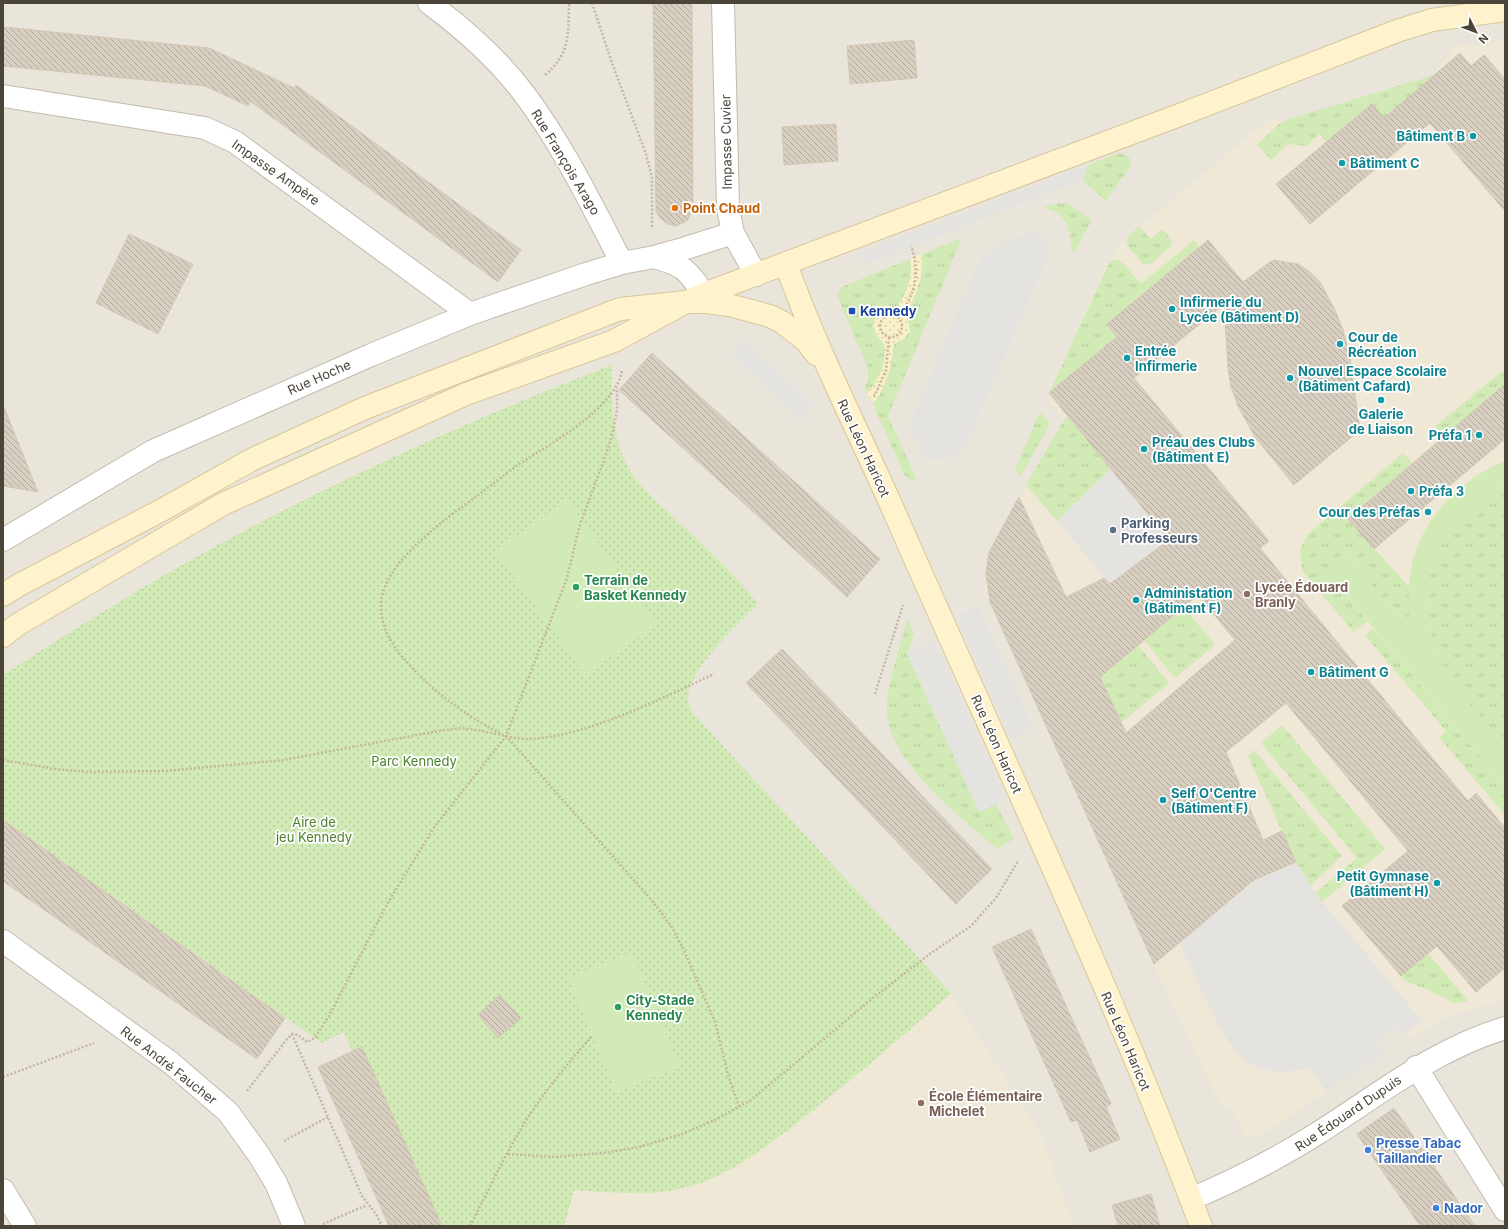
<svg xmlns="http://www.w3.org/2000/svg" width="1508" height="1229" font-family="Inter,sans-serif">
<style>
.residential{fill:#eae5da}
.education{fill:#efe8d6}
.grass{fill:url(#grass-tufts)}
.sand{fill:url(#sand-dots)}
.park{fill:url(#park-dots)}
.pitch{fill:#d2eab5}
.parking{fill:#e5e3e0}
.building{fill:url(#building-back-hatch);stroke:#d3c7b4;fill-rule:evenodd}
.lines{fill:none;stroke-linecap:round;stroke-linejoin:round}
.street-casing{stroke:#c2bbae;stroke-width:24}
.secondary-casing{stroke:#d6c79b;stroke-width:24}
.path{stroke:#c4b79f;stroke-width:2.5;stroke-dasharray:2 2;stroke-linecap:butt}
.street{stroke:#fff;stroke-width:22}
.secondary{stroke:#fff3cd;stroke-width:22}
.culture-dot{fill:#0f9aa8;stroke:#fff;stroke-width:1.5}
.food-dot{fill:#e8710a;stroke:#fff;stroke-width:1.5}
.transit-dot{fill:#1a4fb4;stroke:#fff;stroke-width:1.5}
.service-dot{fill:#5c6f8a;stroke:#fff;stroke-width:1.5}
.leisure-dot{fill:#2e9e5b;stroke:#fff;stroke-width:1.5}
.education-dot{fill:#8d6e63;stroke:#fff;stroke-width:1.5}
.shop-dot{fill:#3f7fe0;stroke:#fff;stroke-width:1.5}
.labels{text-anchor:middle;stroke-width:3.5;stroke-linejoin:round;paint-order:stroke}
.culture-label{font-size:13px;font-weight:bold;fill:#0d838f;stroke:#fff;text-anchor:start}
.street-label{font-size:13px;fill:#4b4439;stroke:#fff}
.food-label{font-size:13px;font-weight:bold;fill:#c56008;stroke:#fff;text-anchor:start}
.transit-label{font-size:13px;font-weight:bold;fill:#164399;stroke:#fff;text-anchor:start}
.service-label{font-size:13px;font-weight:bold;fill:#4e5e75;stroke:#fff;text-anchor:start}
.leisure-label{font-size:13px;font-weight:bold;fill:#27864d;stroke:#fff;text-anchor:start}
.education-label{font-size:13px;font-weight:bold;fill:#785e54;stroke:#fff;text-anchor:start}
.park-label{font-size:13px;fill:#4a7f2a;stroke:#fff}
.shop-label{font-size:13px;font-weight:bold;fill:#366cbe;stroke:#fff;text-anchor:start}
</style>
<defs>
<pattern id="grass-tufts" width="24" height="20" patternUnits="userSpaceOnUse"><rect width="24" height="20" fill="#d2eab5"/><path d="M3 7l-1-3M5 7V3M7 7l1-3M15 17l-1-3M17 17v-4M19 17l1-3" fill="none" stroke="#b6ca9c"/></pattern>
<pattern id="sand-dots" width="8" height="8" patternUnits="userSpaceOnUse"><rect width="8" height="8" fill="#f9efc9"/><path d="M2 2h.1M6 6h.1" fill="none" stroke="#d7cead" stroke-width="1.8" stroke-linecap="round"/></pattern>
<pattern id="park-dots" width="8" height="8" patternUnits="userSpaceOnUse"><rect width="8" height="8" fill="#d2eab5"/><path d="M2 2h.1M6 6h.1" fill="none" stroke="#b6ca9c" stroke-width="1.8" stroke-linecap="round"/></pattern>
<pattern id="building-back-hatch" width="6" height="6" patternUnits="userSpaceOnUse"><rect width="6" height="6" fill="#d8cfc1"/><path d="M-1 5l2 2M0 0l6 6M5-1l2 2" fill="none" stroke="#b1aa9e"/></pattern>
</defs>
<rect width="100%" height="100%" fill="#f6f3ec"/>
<!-- residential -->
<path class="residential" d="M3,3H1505V1226H3Z"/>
<!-- education -->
<path class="education" d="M1505,40V999L1440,1020L1409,1039L1398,1026L1375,1042L1384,1054L1262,1134L1245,1139L1233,1110L1219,1103L1154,964L990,602L986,586L987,562L994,541L1067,416L1063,411L1059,415L1048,401L1052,398L1049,393L1107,264L1123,241L1265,122L1275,118L1283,121L1434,75L1454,47Z
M951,993L1042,1136L1073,1226H564L574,1190L617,1193L651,1192L682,1189L715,1178L743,1162L791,1128L854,1078Z"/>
<!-- grass -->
<path class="grass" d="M1434,75L1390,125L1372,104L1326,142L1319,134L1307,146L1288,144L1271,160L1257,145L1279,124L1289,119Z
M1119,153L1128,156L1131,161L1130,167L1106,201L1082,180L1088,165Z
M1058,203L1068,204L1092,220L1074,252L1071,250C1072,230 1066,210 1042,208Z
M1139,226L1150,239L1163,229L1172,241V245L1151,264H1143L1127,245V238Z
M962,238L888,416L917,480L911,481L904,474L873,404L879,396L890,371L893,344L918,288L921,277L922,254Z
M1194,240L1199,247L1107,324L1126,347L1107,345L1049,393L1110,261L1117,259L1122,262L1141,284Z
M910,259C914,277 906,293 897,308L885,309L876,317L880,340L884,343C887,360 880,381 867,393L864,388L868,381V368L837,295L842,287Z
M1505,369V384L1444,436L1435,426Z
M1040,412L1050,424L1021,476L1015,469Z
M1067,415L1111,469L1057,521L1026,485Z
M1403,453L1412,463L1348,519L1409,587V630L1347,555L1327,572L1367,621L1354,632L1307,577L1302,569L1300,550L1308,534Z
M1505,483V745C1485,721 1462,698 1446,672C1403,600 1434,520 1505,483Z
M1184,607L1215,645L1175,678L1144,640Z
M907,619L914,633L907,654L979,812L996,804L1014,839L997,849C961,817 888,762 887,711C886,686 901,644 907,619Z
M1373,628L1505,785V815L1439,737L1446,731L1365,635Z
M1138,645L1169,683L1121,723L1100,677Z
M1282,725L1385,849L1322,902L1315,893L1357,858L1261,743Z
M1254,750L1342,856L1310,886L1296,862L1248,756Z
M1428,953L1468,1001L1455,1003L1426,989L1405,981L1401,976Z"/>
<!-- sand -->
<path class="sand" d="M922,254C923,277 917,294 906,314L910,330L904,339L894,344C891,367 887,386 873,404L867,393C877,384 889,359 884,344C881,336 874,338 873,323C878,311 885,307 897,308C906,293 914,277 910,259Z"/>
<!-- park -->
<path class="park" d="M612,365C611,398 612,444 631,472C641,488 657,502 671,515C701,543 733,571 758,604C738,625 687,670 688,700C688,708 695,715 700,721L951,993C906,1034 860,1073 812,1111C773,1141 732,1177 683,1188C648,1197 609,1192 574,1190L564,1226H427L344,1032L322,1043L3,820V675C73,630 144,585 218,545C345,476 477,417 612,365Z"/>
<!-- pitch -->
<path class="pitch" d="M1505,461V483C1434,520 1403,600 1446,672C1462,698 1485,721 1505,745V785L1327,572L1347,555L1409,630C1409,608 1407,587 1412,565C1421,520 1462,477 1505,461Z
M567,500L657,624L585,675L495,551Z
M632,952L680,1066L616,1093L568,978Z"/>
<!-- parking -->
<path class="parking" d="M1088,165L1082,180L869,263L852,256Z
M1027,233H1034L1043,239L1047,244V259L968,440L954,456L946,460H932L926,458L920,452L917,438L910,429V424L975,270L982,257L993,248Z
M745,341L815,406L801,420L731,355Z
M1111,469L1169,540L1110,584L1057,521Z
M978,606L1033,727L1011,738L956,616Z
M935,641L1007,799L979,812L907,653Z
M1296,862L1315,893L1423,1022L1404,1033L1399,1026L1375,1042L1384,1054L1326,1091L1310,1068L1285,1072L1271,1071L1258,1068L1245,1060L1235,1051L1220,1028L1179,943L1274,865L1276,871Z"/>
<!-- building -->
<path class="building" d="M653,3H692L693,209L687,221L676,226L668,224L660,218L656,211Z
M3,27L209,48L294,88L296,85L521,250L498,282L250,101L248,106L205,86L3,66Z
M914,40L917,78L850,84L847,46Z
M1460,53L1471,66L1484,55L1505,79V211L1430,123L1310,224L1276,184L1372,104L1384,118Z
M836,124L838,161L784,165L782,127Z
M129,234L193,264L158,334L96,303Z
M1208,240L1243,282L1273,260L1298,264L1310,272L1320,282L1335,310L1343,330L1349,353L1360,430L1294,485L1255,437L1238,406L1231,387L1228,369L1224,304L1134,378L1269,541L1260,548L1410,731L1468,801L1476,793L1505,828V968L1476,992L1437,946L1401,976L1342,906L1408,851L1286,703L1226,752L1263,840L1282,831L1296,862L1254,880L1154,964L990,602L986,573L989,552L1019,497L1066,597L1104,578L1110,584L1169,540L1049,393L1117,337L1107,324ZM1198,595L1235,640L1126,733L1100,677Z
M652,353L880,559L847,597L619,390Z
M1505,384V439L1374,549L1348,519Z
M4,407L38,492L3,486Z
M782,649L992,869L956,904L746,683Z
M3,820L285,1018L257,1059L3,881Z
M1031,929L1111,1104L1106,1107L1120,1139L1090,1152L1077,1120L1071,1122L992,947Z
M500,995L521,1018L498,1038L478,1015Z
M362,1047L442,1226H389L318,1067Z
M1394,1108L1475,1226H1420L1357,1134Z
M1151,1194L1160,1226H1118L1112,1205Z"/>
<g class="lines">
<!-- street casing -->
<g class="street-casing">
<path id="street" d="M429,3C464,29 499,60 525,95C564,147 592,206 622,263
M723,3L728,208L733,233L756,275
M3,96L205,128L235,142L470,314
M654,257C684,265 687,270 704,294
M3,540L153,451L371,355L470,314L586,274L622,263L654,257L686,248L733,233
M3,941L171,1063L228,1112L259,1155L276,1183L294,1226
M1416,1067L1505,1210
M3,1190L25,1226
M1191,1199C1236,1180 1277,1159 1318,1133C1380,1094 1433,1050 1505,1028"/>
</g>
<!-- secondary casing -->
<g class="secondary-casing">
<path id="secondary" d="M786,264C818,354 862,438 900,525C1002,758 1112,988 1201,1226
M3,595L19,585L160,511L253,459L365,408L620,309L686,302H706L729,305L770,316L782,322L805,340L816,354
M3,636L17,625L223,504L466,394L614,341L686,302L704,294L1185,113L1397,31L1432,20L1505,10"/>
</g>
<!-- path -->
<path class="path" d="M592,3L611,60L646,154L652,178V228
M545,75C571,53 568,34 569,3
M880 326a11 11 0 1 1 22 0a11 11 0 1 1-22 0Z
M898,318C915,294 921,273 911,246
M874,397L886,370L889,337
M875,694L903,605
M500,733C465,715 433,692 407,662C392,646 381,628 381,606C381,563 446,519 477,496C492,485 506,473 521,463C550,444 619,406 622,369
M506,736C558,752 666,696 714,674
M3,760L55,769L87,772L166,771L283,760L444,730L460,728L477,730L506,736L649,897L672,927L686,955L715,1022L729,1078L739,1106
M292,1034L362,1196L376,1214L382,1226
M3,1077L94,1043
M247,1091L287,1039L292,1034L298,1035L307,1042L315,1038L330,1014L387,904L435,826L506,736L567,578L580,524L607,452L612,435L617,411V388
M284,1141L328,1117
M508,1154L554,1157L603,1153L639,1147L682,1134L717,1119L751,1100L874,997L931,953L971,926L996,898L1018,861
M323,1224L367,1205
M470,1226C485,1197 499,1167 515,1139C536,1101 564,1068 592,1036"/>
<!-- street -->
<use href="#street" class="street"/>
<!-- secondary -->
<use href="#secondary" class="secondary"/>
</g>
<!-- markers -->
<g class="culture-dot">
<circle cx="1473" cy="136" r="4"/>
<circle cx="1342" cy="163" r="4"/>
<circle cx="1172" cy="309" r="4"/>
<circle cx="1340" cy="344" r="4"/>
<circle cx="1127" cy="358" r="4"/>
<circle cx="1290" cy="378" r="4"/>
<circle cx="1381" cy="400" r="4"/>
<circle cx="1479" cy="435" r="4"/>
<circle cx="1144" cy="449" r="4"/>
<circle cx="1411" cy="491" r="4"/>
<circle cx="1428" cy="512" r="4"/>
<circle cx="1136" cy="600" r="4"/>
<circle cx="1311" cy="672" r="4"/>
<circle cx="1163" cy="800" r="4"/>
<circle cx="1437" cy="883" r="4"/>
</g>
<circle class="food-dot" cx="675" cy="208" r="4"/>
<rect class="transit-dot" x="848" y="307" width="8" height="8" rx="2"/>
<circle class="service-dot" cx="1113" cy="530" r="4"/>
<g class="leisure-dot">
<circle cx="576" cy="587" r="4"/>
<circle cx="618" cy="1007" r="4"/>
</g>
<g class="education-dot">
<circle cx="1247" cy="594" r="4"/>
<circle cx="921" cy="1103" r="4"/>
</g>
<g class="shop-dot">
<circle cx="1368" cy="1150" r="4"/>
<circle cx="1436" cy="1208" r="4"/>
</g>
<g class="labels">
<!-- culture labels -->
<g class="culture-label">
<text x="1465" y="141" text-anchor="end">Bâtiment B</text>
<text x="1350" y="168">Bâtiment C</text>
<text x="1180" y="307">Infirmerie du<tspan x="1180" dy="15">Lycée (Bâtiment D)</tspan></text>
<text x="1348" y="342">Cour de<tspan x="1348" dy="15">Récréation</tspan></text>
<text x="1135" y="356">Entrée<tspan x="1135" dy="15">Infirmerie</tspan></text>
<text x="1298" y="376">Nouvel Espace Scolaire<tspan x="1298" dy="15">(Bâtiment Cafard)</tspan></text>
<text x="1381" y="419" text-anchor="middle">Galerie<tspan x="1381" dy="15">de Liaison</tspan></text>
<text x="1471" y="440" text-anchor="end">Préfa 1</text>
<text x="1152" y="447">Préau des Clubs<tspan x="1152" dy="15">(Bâtiment E)</tspan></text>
<text x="1419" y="496">Préfa 3</text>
<text x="1420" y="517" text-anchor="end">Cour des Préfas</text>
<text x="1144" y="598">Administation<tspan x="1144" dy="15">(Bâtiment F)</tspan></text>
<text x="1319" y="677">Bâtiment G</text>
<text x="1171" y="798">Self O'Centre<tspan x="1171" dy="15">(Bâtiment F)</tspan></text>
<text x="1429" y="881" text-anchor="end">Petit Gymnase<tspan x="1429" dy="15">(Bâtiment H)</tspan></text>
</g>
<!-- street labels -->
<g class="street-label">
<text transform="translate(726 142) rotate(-91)" y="5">Impasse Cuvier</text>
<text transform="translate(566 162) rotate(59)" y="5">Rue François Arago</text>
<text transform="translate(276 172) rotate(35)" y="5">Impasse Ampère</text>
<text transform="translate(319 377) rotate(-24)" y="5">Rue Hoche</text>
<text transform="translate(864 448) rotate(65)" y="5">Rue Léon Haricot</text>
<text transform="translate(997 744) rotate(66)" y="5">Rue Léon Haricot</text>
<text transform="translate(1126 1041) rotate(67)" y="5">Rue Léon Haricot</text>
<text transform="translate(169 1065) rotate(38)" y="5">Rue André Faucher</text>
<text transform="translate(1348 1113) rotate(-34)" y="5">Rue Édouard Dupuis</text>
</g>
<!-- food labels -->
<g class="food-label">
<text x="683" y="213">Point Chaud</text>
</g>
<!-- transit labels -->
<g class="transit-label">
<text x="860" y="316">Kennedy</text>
</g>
<!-- service labels -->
<g class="service-label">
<text x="1121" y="528">Parking<tspan x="1121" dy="15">Professeurs</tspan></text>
</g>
<!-- leisure labels -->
<g class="leisure-label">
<text x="584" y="585">Terrain de<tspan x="584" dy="15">Basket Kennedy</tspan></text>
<text x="626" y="1005">City-Stade<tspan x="626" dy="15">Kennedy</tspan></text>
</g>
<!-- education labels -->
<g class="education-label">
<text x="1255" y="592">Lycée Édouard<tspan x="1255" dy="15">Branly</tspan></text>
<text x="929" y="1101">École Élémentaire<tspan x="929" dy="15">Michelet</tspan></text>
</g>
<!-- park labels -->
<g class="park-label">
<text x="414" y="766">Parc Kennedy</text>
<text x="314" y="827">Aire de<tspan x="314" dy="15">jeu Kennedy</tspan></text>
</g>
<!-- shop labels -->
<g class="shop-label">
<text x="1376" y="1148">Presse Tabac<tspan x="1376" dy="15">Taillandier</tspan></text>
<text x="1444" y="1213">Nador</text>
</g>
</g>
<!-- border -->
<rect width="1508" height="1229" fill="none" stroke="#4b4439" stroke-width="8"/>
<!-- north arrow -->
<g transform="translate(1476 32) rotate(132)" stroke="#ffffff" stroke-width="3" paint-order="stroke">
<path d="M0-3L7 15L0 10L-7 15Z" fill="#4b4439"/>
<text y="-6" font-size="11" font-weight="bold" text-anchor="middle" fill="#4b4439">N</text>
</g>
</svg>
